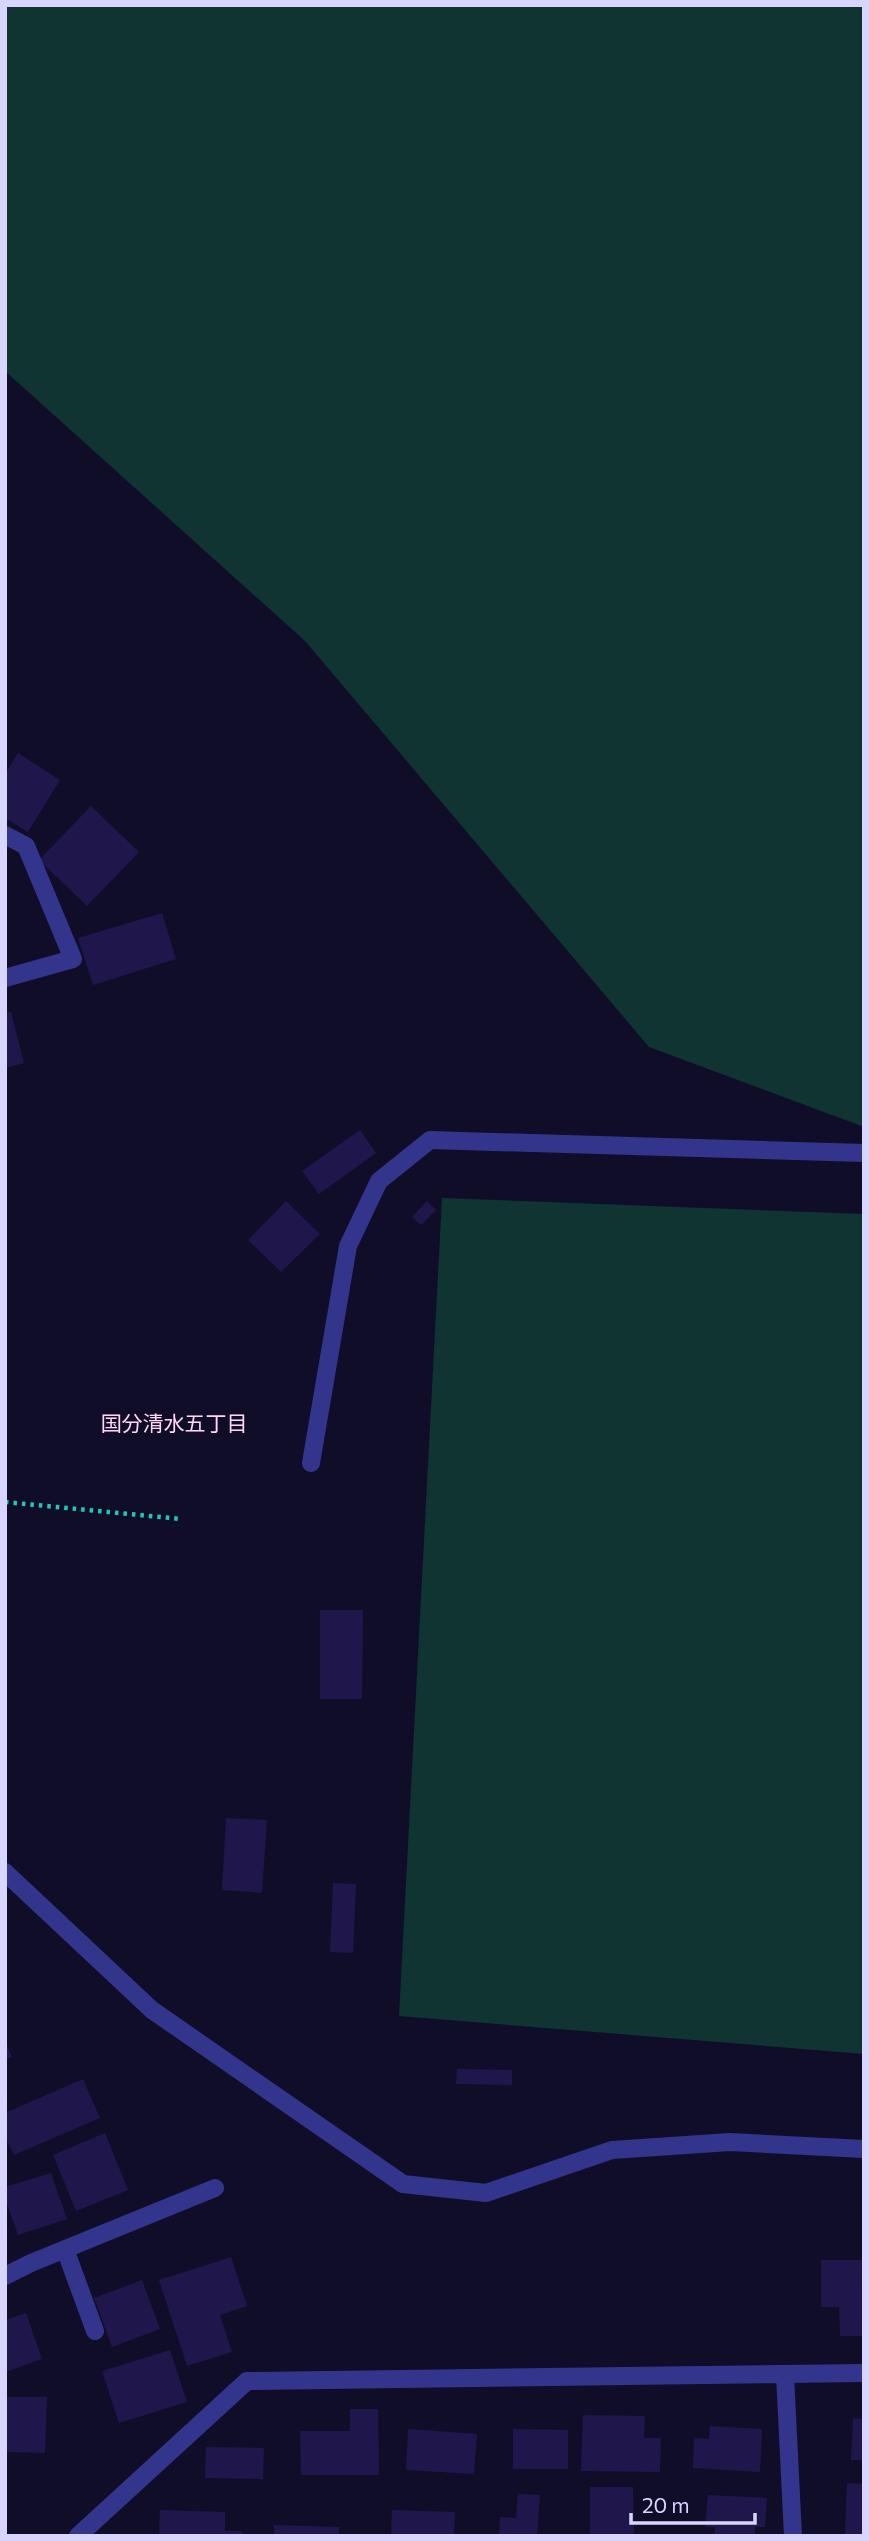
<svg xmlns="http://www.w3.org/2000/svg" width="869" height="2541" font-family="Commissioner,'Noto Sans JP',sans-serif">
<style>
.green{fill:#0f3431}
.building{fill:#1f174c}
.lines{fill:none;stroke-linecap:round;stroke-linejoin:round}
.path{stroke:#22c7b3;stroke-width:4.5;stroke-dasharray:3.5 5;stroke-linecap:butt}
.minor{stroke:#33358d;stroke-width:18}
.labels{text-anchor:middle;stroke-width:7;stroke-linejoin:round;paint-order:stroke}
.neighbourhood-label{font-size:21px;fill:#ffd7f3;stroke:#100d29}
</style>
<rect width="100%" height="100%" fill="#100d29"/>
<!-- green -->
<path class="green" d="M5,5H864V1127L649,1047L305,641L5,371Z
M442,1198L864,1214V2054L399,2016Z"/>
<!-- building -->
<path class="building" d="M18,753L60,780L28,832L5,818V774Z
M91,806L139,852L87,906L39,860Z
M162,913L176,959L93,985L78,938Z
M11,1012L24,1063L5,1068V1013Z
M360,1130L376,1153L319,1194L302,1171Z
M286,1201L320,1234L281,1272L248,1240Z
M427,1201L436,1210L421,1225L412,1217Z
M320,1610H363L362,1699H320Z
M226,1818L267,1820L262,1893L222,1890Z
M333,1883L356,1884L353,1953L330,1952Z
M5,2041L12,2057L5,2060Z
M457,2069L512,2070V2085L456,2084Z
M83,2079L100,2118L14,2155L5,2136V2113Z
M105,2133L128,2190L76,2211L53,2155Z
M51,2173L67,2219L18,2235L5,2199V2187Z
M231,2257L247,2306L220,2315L232,2352L187,2366L159,2280Z
M821,2260H864V2336H840L839,2307H821Z
M142,2280L160,2329L112,2347L94,2298Z
M26,2313L42,2359L5,2372V2320Z
M170,2350L187,2402L119,2423L102,2371Z
M5,2397H47L45,2453L5,2452Z
M350,2409H378L379,2475H301L300,2431H350Z
M583,2415L645,2416L644,2438H661L660,2472L581,2471Z
M853,2418L864,2419V2460H851Z
M710,2426L762,2429L760,2472L693,2468L694,2438L709,2439Z
M408,2429L477,2434L474,2474L406,2470Z
M513,2429L568,2430V2469H513Z
M206,2447L264,2448L263,2479L205,2478Z
M847,2483L864,2484V2536H845Z
M590,2487H633L634,2536H590Z
M518,2494L540,2495L537,2536H499L500,2517L516,2518Z
M708,2495L767,2498L765,2527H755V2536H714L715,2527H705Z
M160,2510L225,2512V2531H242V2536H159Z
M392,2510L455,2512L454,2536H391Z
M274,2525L339,2527V2536H274Z"/>
<g class="lines">
<!-- path -->
<path class="path" d="M5,1502L181,1519"/>
<!-- minor -->
<path class="minor" d="M5,835L26,846L73,959L5,978
M311,1463L348,1246L379,1181L430,1140L864,1153
M5,1872L152,2010L403,2184L486,2193L612,2150L730,2142L864,2149
M65,2249L95,2331
M5,2276L31,2263L215,2188
M785,2375L793,2536
M78,2536L247,2381L864,2373"/>
</g>
<g class="labels">
<!-- neighbourhood labels -->
<g class="neighbourhood-label">
<text x="174" y="1431">国分清水五丁目</text>
</g>
</g>
<!-- border -->
<rect width="869" height="2541" fill="none" stroke="#d8d5ff" stroke-width="14"/>
<!-- scale -->
<path d="M631 2513v10h124v-10" fill="none" stroke="#d8d5ff" stroke-width="3.5"/>
<text x="642" y="2513" font-size="21" fill="#d8d5ff" stroke="#100d29" stroke-width="5" paint-order="stroke">20 m</text>
</svg>
